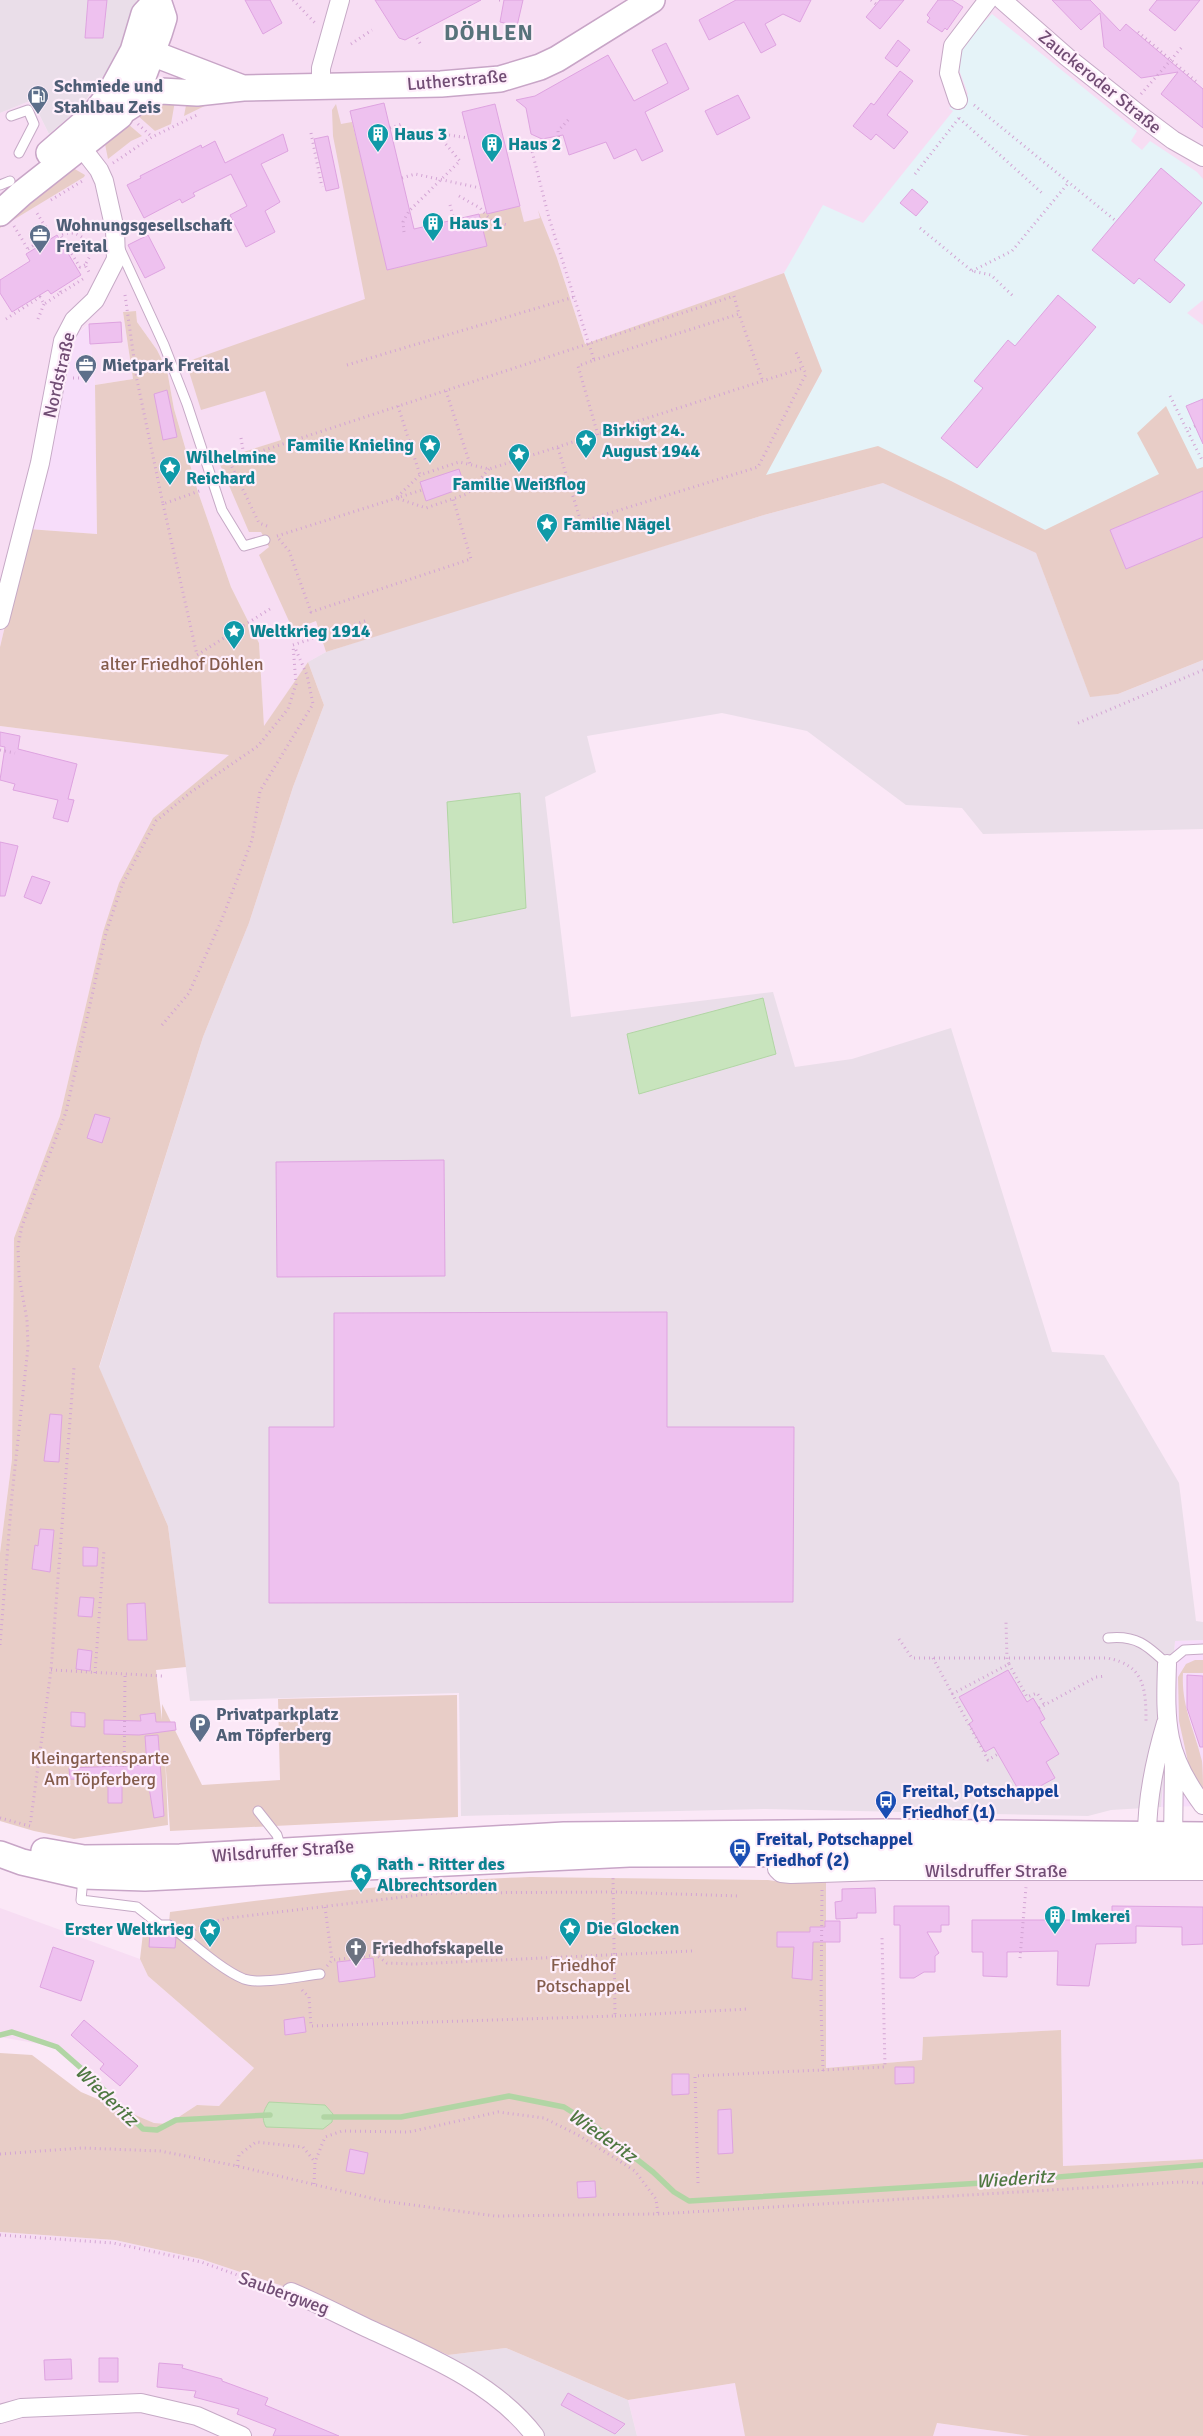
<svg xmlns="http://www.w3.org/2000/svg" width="1203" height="2436" font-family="Signika,sans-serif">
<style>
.residential{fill:#f7ddf3}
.commercial{fill:#f7ddfa}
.industrial{fill:#eadee9}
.education{fill:#e5f3f8}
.green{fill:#e8cdc7}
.water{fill:#c8e4bd;stroke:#b1d5a4}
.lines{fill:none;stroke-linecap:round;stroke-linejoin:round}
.stream{stroke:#b1d5a4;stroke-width:5.5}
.building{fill:#eec1ef;stroke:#dea3e0}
.lane-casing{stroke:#c6a9c6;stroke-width:11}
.street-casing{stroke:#c6a9c6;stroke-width:20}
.secondary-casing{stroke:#c8a5c7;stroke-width:28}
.path{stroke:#d3a4d4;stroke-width:3;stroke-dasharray:1 4;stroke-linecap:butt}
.lane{stroke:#fff;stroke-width:9}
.street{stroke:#fff;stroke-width:18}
.secondary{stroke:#fff;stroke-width:25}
.labels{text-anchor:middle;stroke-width:4.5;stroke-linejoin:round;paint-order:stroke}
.street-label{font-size:18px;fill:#714d74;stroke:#feeefb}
.service-label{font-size:18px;font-weight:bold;fill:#4e5e75;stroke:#feeefb;text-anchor:start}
.culture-label{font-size:18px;font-weight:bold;fill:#0d838f;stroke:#feeefb;text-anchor:start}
.park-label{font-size:18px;fill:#845c4c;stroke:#feeefb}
.transit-label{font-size:18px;font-weight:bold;fill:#164399;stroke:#feeefb;text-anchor:start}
.worship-label{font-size:18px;font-weight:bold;fill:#5b616d;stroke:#feeefb;text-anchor:start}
.water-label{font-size:19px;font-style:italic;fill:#4f7842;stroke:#feeefb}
.district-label{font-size:22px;font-weight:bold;letter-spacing:1px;fill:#58737b;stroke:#feeefb}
</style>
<rect width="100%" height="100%" fill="#fbe8f7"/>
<!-- residential -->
<path class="residential" d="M137,0H1203V660L593,341L585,344L557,258L265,391L281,440L219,460L270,547L260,554L294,630L316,621L326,652L308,662L264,727L259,643L231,587L198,492L174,409L167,370L157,350L137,322L136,311L123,312L133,379L95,385L88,324L73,338L0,647V113L32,100L49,134L80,108L98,85L128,30Z
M0,726L230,755L153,818L103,932L60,1116L14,1238L12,1459L0,1553Z
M1203,1876V2159L1063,2166L1061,2030L923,2037L922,2060L826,2068V1877Z
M0,1908L140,1959L148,1976L254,2068L219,2106L197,2105L168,2124L154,2123L130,2113L57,2047L0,2037Z
M0,2232L115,2240L201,2259L316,2297L448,2355L480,2379L541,2436H0Z
M735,2383L936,2423L1030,2436H637L628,2400Z"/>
<!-- commercial -->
<path class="commercial" d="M89,324L95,385L97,534L28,529L73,338Z
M1203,1640V1806L1161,1807L1175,1641Z"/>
<!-- industrial -->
<path class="industrial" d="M0,0H137L128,30L115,60L80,108L49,134L32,100L0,113Z
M883,483L1036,553L1090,696L1118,694L1203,660V829L983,834L962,808L906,805L807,731L722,713L587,736L596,772L545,797L571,1017L773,992L795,1067L852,1059L951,1028L1052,1352L1104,1355L1179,1483L1196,1621L1203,1622V1640L1175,1641L1161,1807L1111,1810L1088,1816L765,1809L461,1816L459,1693L190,1701L168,1526L99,1368L203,1037L249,923L293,787L324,705L308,662L326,652L459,609L764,515Z
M506,2348L628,2400L637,2436H541L480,2379L448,2355Z"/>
<!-- education -->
<path class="education" d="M992,14L1137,131L1131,141L1142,150L1150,141L1197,172L1203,179V300L1187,313L1203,325V660L1045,530L951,481L765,475L822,371L784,273L823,205L863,223L953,111L949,108L968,94L958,67L961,51L968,38Z"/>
<!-- green -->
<path class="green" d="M187,100H217L184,116Z
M175,101L171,124L155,131L137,115L153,106Z
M336,104L341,124L352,122L374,211L408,203L396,220L399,233L380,238L387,270L486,246L479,214L520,206L524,222L540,218L538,210L557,258L585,344L784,273L822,371L766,475L878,446L951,481L1045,530L1159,474L1137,433L1166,406L1197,469L1203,467V491L1110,530L1126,569L1203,537V660L1118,694L1090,697L1036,553L883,483L764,515L326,652L316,621L293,630L259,555L269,547L261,532H249L218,460L281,440L265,391L201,410L186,362L365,299L333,136L332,110Z
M128,124L142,136L131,141L108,159L105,144Z
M73,168L85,175L84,177L0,228V221Z
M136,311L137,322L157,350L167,370L174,409L198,492L231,587L259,643L264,726L308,662L324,705L293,787L249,923L203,1037L99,1367L168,1526L186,1667L156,1670L162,1720V1704L202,1785L280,1780L278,1699L457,1695L458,1817L170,1831L165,1755L168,1825L74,1839L34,1831L0,1821V1553L12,1459L14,1238L60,1116L103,932L119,883L153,818L229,755L0,726V647L28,529L97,534L95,385L133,379L123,312Z
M1195,1660H1203V1673H1183C1181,1706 1195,1731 1202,1761C1203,1772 1203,1786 1203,1797L1188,1762L1179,1721L1178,1677L1186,1664Z
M530,1877L768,1880L788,1883L826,1877V2068L922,2060L923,2037L1061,2030L1063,2166L1203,2159V2436H1030L937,2423L933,2436H745L735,2383L628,2400L506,2348L448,2355L316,2297L201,2259L115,2240L0,2232V2053L32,2055L81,2092L154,2123L168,2124L197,2105L219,2106L254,2068L148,1976L140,1959L143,1933H168L170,1912C290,1896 408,1881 530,1877Z"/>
<!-- water -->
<path class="water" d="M520,793L526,908L453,923L447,802Z
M763,998L776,1054L639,1094L627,1034Z
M269,2102L325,2105L333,2114L332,2122L323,2129L266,2127C261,2118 263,2111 269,2102Z"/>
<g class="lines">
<!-- stream -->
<path class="stream" d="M0,2035L12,2032L57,2047L90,2076L143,2129L157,2130L176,2120L270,2115
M324,2117H401L509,2096L564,2107L593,2125L653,2172L674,2192L689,2201L998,2182L1203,2165"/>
</g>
<!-- building -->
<path class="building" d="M88,0H107L103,38H85Z
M245,0H270L282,23L263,34Z
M375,0H481L405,40L399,38Z
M504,0H523L517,26L500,22Z
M736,0H811L800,22L783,14L765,24L776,45L761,53L744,22L709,40L699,20Z
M880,0H904L880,29L866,17Z
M938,0H952L963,7L947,30L945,28L942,32L927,22L930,18L927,15Z
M1052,0H1090L1120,31L1126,24L1203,89V128L1161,94L1178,72L1141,78L1104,47L1100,13L1081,30Z
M1157,0H1200L1175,31L1149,10Z
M898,40L910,50L897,67L885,58Z
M666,43L689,89L645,112L663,151L642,161L636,149L614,159L606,142L569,155L563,135L542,139L531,134L526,108L516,100L535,96L608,55L634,101L668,83L652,50Z
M900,71L913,81L887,115L908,132L894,149L876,134L871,140L853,126L871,103L874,105Z
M738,95L750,118L717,135L705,111Z
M384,103L414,229L479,214L487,246L387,270L350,111Z
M495,104L520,206L487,214L462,112Z
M283,134L288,151L261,164L280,202L265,211L275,232L246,247L230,215L247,206L231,174L193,193L195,196L182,203L180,199L144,218L127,185L141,178L140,176L201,145L202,148L215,141L225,163Z
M328,136L339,188L326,191L314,139Z
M1161,168L1202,203L1154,260L1185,285L1170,303L1139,278L1134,284L1092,250Z
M912,189L928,202L916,216L900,203Z
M57,235L81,275L51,294L48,290L12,312L0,293V280L30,261L26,254Z
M148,235L165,268L145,278L128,245Z
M1058,295L1096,327L977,468L941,438L983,388L974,381L1008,340L1015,346Z
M121,322L122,342L90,344L89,324Z
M167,390L177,437L163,440L154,394Z
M1203,399V444L1186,406Z
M459,469L465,487L426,501L420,482Z
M1203,491V537L1126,569L1110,530Z
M0,732L20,736L18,749L77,764L68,799L74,800L68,822L53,818L58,800L13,790L15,784L0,780L5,747L0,746Z
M0,842L18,846L5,896H0Z
M32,876L50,882L41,904L24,897Z
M95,1114L110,1118L102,1143L87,1138Z
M444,1160L445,1276L277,1277L276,1162Z
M667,1312V1427H794L793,1602L269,1603V1427H334V1313Z
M50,1414L62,1415L59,1462L44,1461Z
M40,1529L54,1530L50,1572L32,1569L35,1545L38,1546Z
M83,1547L98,1548L97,1566H83Z
M80,1597L94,1598L92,1617L78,1616Z
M145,1603L147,1640H128L127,1604Z
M78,1649L92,1651L90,1671L76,1669Z
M1008,1670L1027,1702L1033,1698L1039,1708L1045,1719L1040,1722L1059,1754L1046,1762L1055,1778L1022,1796L994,1747L985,1752L969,1724L973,1721L959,1697Z
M1187,1675L1203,1676V1747H1200L1187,1708Z
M71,1712L85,1713V1727L71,1726Z
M155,1713L156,1722H175L176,1730L139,1735L104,1734V1720L141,1721L140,1715Z
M158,1735L164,1816L154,1818L148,1781L122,1783V1803H108V1782H103V1780L70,1779L69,1768L147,1765L145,1736Z
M875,1888L876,1913H857V1918L836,1919L835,1902L842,1901V1889Z
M894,1906H949V1925H941V1932H927L939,1953L935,1956V1972H924L914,1978H900V1925H894Z
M1112,1906L1203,1907V1944L1182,1945V1927L1136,1926V1943L1096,1944L1089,1986L1057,1985L1058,1951L1007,1952V1977L983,1976V1952H972V1920H1112Z
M825,1921H840V1942H813L812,1980L792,1978L794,1947H777V1932H810V1927H825Z
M150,1932L169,1933L176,1938L175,1948L149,1947Z
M53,1947L94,1961L81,2001L40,1987Z
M373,1958L375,1977L339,1982L337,1962Z
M304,2017L306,2032L285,2035L284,2020Z
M84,2020L138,2066L120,2086L100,2069L104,2064L71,2035Z
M895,2067H914V2083L895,2084Z
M672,2074H689V2094L672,2095Z
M731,2109L733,2153L718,2154V2110Z
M350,2149L368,2153L364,2174L346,2171Z
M595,2181L596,2197L578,2198L577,2182Z
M99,2358H118V2382H99Z
M71,2359L72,2379L45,2380L44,2360Z
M159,2363L183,2365L182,2368L222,2379V2381L268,2398L265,2405L339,2436H273L276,2429L237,2414L239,2409L194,2397L196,2391L157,2387Z
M568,2393L625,2424L615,2434L561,2405Z"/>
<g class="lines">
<!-- lane casing -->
<g class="lane-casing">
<path id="lane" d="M11,116L28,110L34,124L19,153
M0,185L10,181
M119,247L164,345L187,404L222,510L244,546L265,540
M1108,1638C1136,1635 1147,1645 1167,1664L1184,1650L1203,1649
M258,1811L277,1835L281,1848
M83,1878L81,1900L137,1907L160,1925H169C189,1940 221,1970 244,1979C261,1985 301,1976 320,1974"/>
</g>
<!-- street casing -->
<g class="street-casing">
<path id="street" d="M1002,0L1067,57L1145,119L1173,140L1203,157
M321,86V68L340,0
M958,100L949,73L953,46L988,0
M0,620L40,463L63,341L74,320L95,300L116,259L115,230L104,181L99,170L82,148
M1167,1664C1165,1725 1165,1754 1203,1805
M777,1843V1869L781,1873L791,1874L881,1871H1203
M1147,1844C1146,1802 1154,1763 1166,1723
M1173,1845L1174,1759
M291,2292C317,2303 342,2316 367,2328C426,2355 495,2383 535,2436
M0,2414L21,2408L141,2403L197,2416L242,2436"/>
</g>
<!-- secondary casing -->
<g class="secondary-casing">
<path id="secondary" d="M137,50H144L240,87
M123,111L143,98L161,91L197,93L243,88L441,84L500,79L540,67L557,59L652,0
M49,153L94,114L109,95L133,51L144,14L157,0
M0,213L21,194L120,116L143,77L159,34L164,18L158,0
M44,1851L84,1858L180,1857L564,1835L886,1832L1203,1835
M0,1854L22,1862L83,1876L145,1878L629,1854L1203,1853"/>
</g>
<!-- path -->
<path class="path" d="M293,0L316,24
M499,0H504
M871,0L876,4
M1138,32L1198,83
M417,38L421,45
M351,44L372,30
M1141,94L1183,46
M974,105L1116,221
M959,118L1042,193
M138,124L152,137
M390,128L402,124
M311,133L322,187
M449,135L468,138
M559,142L558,131L570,118
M531,147L549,218L594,360L578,366L598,435
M113,163L152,137L197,115
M915,174L959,118
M402,178L415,174L480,188
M459,196L480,208L492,221L507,225
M51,200L84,180
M450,205L454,220
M14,226L29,251
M920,228L972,271L991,275L1013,296
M404,232L403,222L409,211L460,161L444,142
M28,249L50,234L35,210
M85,265L80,267L60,235C73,231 78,233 88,242L90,256L85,265L89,272
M972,271L1012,251L1069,182
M61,293L86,277
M125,295L137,380L163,504L202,490
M6,319L40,297L44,304L61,293L59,289
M38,319L44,304
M594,360L739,314L763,382
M347,365L574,297
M73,378H86V384
M446,391L470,464
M1170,396L1187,430
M398,406L420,475
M1195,426L1187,430L1203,462
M241,438L244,456
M558,448L581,522L758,467L806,374L795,350
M489,469L467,494L426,508L396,498L420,475L459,462L489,469L803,368
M163,504L197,655L273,607
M267,526L259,523L231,465L234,460L734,296L739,314
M277,536L422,490
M279,539L289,551L311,612L471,559L453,499
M293,645L368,620
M1078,723L1203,670
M0,750L15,753
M162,1025L189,993L222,919L252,840L260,791L313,704L307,675L295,648
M899,1639L912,1658H1107C1145,1665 1146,1689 1146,1723
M0,1645L12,1495L28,1347L27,1320L19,1276L18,1246L22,1226L66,1112L106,933L122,885L156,821L191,792L258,746L288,709L296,684L293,645
M933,1658L988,1760L998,1754
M1009,1664L1027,1697L1037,1693L1044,1704
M51,1670L163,1676
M95,1673L104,1550
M952,1694L1009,1664L1007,1659L1006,1622
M1039,1708L1096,1677L1106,1676
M124,1787L125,1673
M0,1818L30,1826L51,1670L74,1368
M822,1890L821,2007L823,2071
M325,1907L332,1960
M195,1930L204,1924L229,1918L436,1893L615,1892L740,1896
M1020,1958L1026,1887
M327,1966L332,1960L376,1955L387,1963L414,1964L693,1951
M302,1990L309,1997L311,2026L615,2016L613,1876
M615,2016L748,2009
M0,2154L82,2148L160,2151L237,2166L383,2201L495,2216L658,2214L1181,2182L1203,2183
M237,2166L239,2155L256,2142L303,2147L315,2162
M698,2183L695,2076L885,2067L882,1937
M314,2184L315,2162L325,2137L342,2131L409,2132L498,2112L544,2118L580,2136L635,2171L656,2199L658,2214
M0,2235L113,2243L201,2262L274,2288"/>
<!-- lane -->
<use href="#lane" class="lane"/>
<!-- street -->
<use href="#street" class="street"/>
<!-- secondary -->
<use href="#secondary" class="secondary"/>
</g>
<!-- icons -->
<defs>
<g id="fuel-pin" transform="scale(1.125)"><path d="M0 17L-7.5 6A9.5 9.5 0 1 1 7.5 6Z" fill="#5c6f8a" stroke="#feeefb"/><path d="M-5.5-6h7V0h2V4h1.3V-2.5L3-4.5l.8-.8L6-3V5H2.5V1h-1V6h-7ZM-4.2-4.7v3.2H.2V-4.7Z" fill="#fff"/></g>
<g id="building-pin" transform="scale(1.125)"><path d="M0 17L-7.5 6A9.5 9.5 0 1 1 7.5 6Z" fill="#0f9aa8" stroke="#feeefb"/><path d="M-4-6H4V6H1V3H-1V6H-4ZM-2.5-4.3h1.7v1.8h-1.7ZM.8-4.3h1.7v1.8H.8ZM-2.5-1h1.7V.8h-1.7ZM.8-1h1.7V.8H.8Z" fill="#fff"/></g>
<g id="office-pin" transform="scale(1.125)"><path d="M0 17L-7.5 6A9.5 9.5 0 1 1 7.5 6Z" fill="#5c6f8a" stroke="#feeefb"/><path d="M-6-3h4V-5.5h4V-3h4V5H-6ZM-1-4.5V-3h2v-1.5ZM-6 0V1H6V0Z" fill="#fff"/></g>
<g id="sight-pin" transform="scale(1.125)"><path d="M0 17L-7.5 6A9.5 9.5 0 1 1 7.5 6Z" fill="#0f9aa8" stroke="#feeefb"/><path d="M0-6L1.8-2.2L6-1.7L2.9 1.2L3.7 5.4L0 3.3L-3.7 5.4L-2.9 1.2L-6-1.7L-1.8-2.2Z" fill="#fff"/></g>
<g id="parking-pin" transform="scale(1.125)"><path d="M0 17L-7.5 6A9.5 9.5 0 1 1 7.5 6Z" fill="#5c6f8a" stroke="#feeefb"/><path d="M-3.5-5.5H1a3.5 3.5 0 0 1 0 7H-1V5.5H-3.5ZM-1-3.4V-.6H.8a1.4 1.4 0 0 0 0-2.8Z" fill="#fff"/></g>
<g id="bus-pin" transform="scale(1.125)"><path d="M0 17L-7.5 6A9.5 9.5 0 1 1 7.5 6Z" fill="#1a4fb4" stroke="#feeefb"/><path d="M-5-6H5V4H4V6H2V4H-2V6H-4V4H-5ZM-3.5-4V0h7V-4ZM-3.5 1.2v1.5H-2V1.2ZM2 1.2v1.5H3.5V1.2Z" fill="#fff"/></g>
<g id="church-pin" transform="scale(1.125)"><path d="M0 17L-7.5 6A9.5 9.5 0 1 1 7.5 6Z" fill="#6b7280" stroke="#feeefb"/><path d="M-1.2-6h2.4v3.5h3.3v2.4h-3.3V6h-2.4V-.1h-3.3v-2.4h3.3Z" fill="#fff"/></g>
</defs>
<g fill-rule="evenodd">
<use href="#fuel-pin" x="38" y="96"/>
<use href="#building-pin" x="378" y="134"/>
<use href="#building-pin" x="492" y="144"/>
<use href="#building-pin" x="433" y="223"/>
<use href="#office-pin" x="40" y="235"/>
<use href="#office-pin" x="86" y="365"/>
<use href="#sight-pin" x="586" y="440"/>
<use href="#sight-pin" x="430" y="445"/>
<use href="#sight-pin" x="519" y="454"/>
<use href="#sight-pin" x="170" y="467"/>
<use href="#sight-pin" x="547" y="524"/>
<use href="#sight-pin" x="234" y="631"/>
<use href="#parking-pin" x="200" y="1724"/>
<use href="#bus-pin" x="886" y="1801"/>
<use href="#bus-pin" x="740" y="1849"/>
<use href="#sight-pin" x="361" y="1874"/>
<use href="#building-pin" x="1055" y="1916"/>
<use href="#sight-pin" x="570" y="1928"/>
<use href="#sight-pin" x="210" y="1929"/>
<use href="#church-pin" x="356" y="1948"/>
</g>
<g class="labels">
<!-- street labels -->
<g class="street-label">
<text transform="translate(457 80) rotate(-5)" y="6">Lutherstraße</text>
<text transform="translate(1100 82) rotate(39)" y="6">Zauckeroder Straße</text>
<text transform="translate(59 375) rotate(-77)" y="6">Nordstraße</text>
<text transform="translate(283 1851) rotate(-4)" y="6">Wilsdruffer Straße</text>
<text x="996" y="1877">Wilsdruffer Straße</text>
<text transform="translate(284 2293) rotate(20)" y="6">Saubergweg</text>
</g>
<!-- service labels -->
<g class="service-label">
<text x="54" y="92">Schmiede und<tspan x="54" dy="21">Stahlbau Zeis</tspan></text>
<text x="56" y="231">Wohnungsgesellschaft<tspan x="56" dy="21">Freital</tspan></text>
<text x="102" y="371">Mietpark Freital</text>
<text x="216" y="1720">Privatparkplatz<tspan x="216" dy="21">Am Töpferberg</tspan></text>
</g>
<!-- culture labels -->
<g class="culture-label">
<text x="394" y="140">Haus 3</text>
<text x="508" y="150">Haus 2</text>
<text x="449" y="229">Haus 1</text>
<text x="602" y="436">Birkigt 24.<tspan x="602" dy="21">August 1944</tspan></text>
<text x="414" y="451" text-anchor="end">Familie Knieling</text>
<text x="186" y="463">Wilhelmine<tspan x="186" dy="21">Reichard</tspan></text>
<text x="519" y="490" text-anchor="middle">Familie Weißflog</text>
<text x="563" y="530">Familie Nägel</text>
<text x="250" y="637">Weltkrieg 1914</text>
<text x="377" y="1870">Rath - Ritter des<tspan x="377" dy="21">Albrechtsorden</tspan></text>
<text x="1071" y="1922">Imkerei</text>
<text x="586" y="1934">Die Glocken</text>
<text x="194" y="1935" text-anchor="end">Erster Weltkrieg</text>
</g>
<!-- park labels -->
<g class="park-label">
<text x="182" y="670">alter Friedhof Döhlen</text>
<text x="100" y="1764">Kleingartensparte<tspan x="100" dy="21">Am Töpferberg</tspan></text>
<text x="583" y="1971">Friedhof<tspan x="583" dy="21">Potschappel</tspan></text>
</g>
<!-- transit labels -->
<g class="transit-label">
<text x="902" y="1797">Freital, Potschappel<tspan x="902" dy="21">Friedhof (1)</tspan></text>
<text x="756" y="1845">Freital, Potschappel<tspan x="756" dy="21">Friedhof (2)</tspan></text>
</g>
<!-- worship labels -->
<g class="worship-label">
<text x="372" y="1954">Friedhofskapelle</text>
</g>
<!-- water labels -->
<g class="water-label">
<text transform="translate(107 2095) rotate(44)" y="7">Wiederitz</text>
<text transform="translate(603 2135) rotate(35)" y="7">Wiederitz</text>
<text transform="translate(1015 2178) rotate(-4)" y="7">Wiederitz</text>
</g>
<!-- district labels -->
<g class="district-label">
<text x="489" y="40">DÖHLEN</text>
</g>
</g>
</svg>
